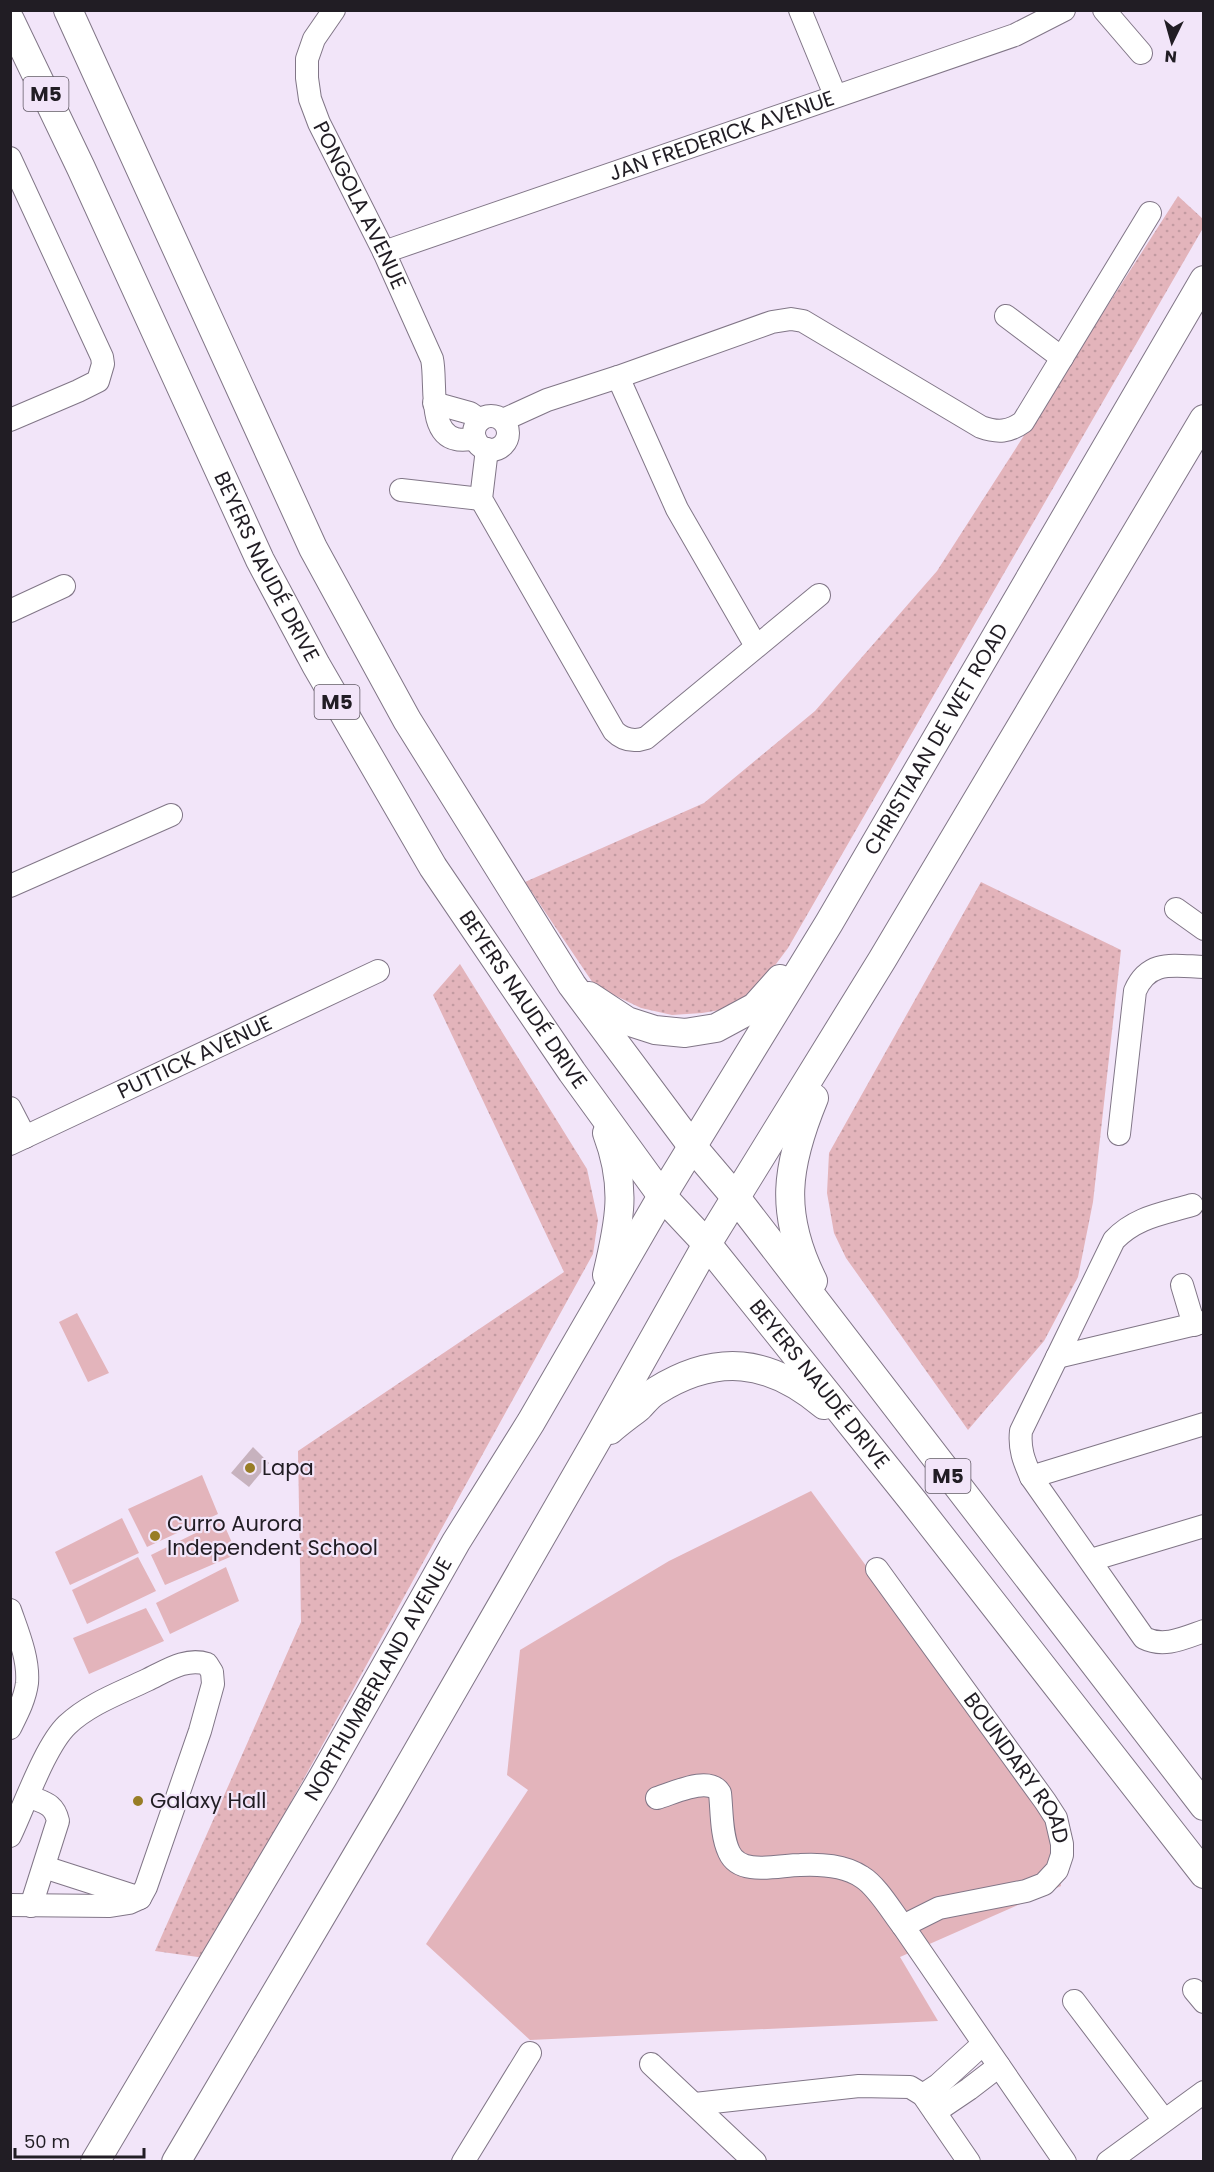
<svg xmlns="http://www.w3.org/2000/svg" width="1214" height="2172" font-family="Poppins,sans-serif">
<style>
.grass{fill:url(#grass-dots)}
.pitch{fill:#e3b4bb}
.building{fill:#c7b2be}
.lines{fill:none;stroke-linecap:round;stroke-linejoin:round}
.minor-casing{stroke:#817687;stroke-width:24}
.major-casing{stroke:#817687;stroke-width:30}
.minor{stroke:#fff;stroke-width:22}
.major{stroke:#fff;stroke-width:28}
.poi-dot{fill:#987d26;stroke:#f2e5f9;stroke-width:2}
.labels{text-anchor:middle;stroke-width:4.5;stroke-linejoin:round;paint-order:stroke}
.shield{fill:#f2e5f9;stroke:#605964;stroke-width:1.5}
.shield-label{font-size:20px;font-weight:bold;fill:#211d24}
.street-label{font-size:21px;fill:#211d24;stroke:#f2e5f9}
.poi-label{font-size:21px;fill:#211d24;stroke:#f2e5f9;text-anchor:start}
</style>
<defs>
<pattern id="grass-dots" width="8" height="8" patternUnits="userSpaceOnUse" patternTransform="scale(1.5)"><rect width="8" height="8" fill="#e3b4bb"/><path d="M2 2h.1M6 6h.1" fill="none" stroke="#c29aa1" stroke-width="1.8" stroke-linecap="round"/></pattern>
</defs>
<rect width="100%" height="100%" fill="#f2e5f9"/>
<!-- grass -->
<path class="grass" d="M1178,196L1203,219V228L788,948L767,976L732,1008L702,1013L672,1015L641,1008L595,986L525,882L704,803L815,711L937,571Z
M981,882L1121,950L1093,1202L1078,1277L1044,1341L968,1430L846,1258L834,1233L827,1193L829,1153Z
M460,964L587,1169L598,1220L593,1254L205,1958L155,1951L301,1622L298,1451L564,1272L433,995Z"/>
<!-- pitch -->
<path class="pitch" d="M77,1313L109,1373L88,1382L59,1322Z
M202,1475L218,1514L147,1547L128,1509Z
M811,1491L1051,1817L1061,1886L900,1957L938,2021L530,2040L426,1944L528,1790L507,1775L520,1650L669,1561Z
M122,1518L139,1553L70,1585L55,1552Z
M222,1520L237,1554L165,1585L151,1555Z
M138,1557L156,1591L87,1624L72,1590Z
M226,1567L239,1601L170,1634L156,1603Z
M146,1608L164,1641L89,1674L73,1638Z"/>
<!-- building -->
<path class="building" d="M253,1447L269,1463L249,1487L231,1473Z"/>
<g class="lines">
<!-- minor casing -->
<g class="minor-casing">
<g id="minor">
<path id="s1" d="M334,10L314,39L307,59V78L310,99L319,123L384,252L432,359C437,381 427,433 456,439C462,441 470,439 475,439"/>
<path d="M800,10L835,95"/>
<path d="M1104,10L1141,53"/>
<path d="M10,158L102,357L103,364L98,381L78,391L10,420"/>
<path id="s2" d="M384,252L1015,35L1064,10"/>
<path d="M1006,316L1062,358"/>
<path d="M618,377L677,509L756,646"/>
<path d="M434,403L470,413L480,420"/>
<circle cx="491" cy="433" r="17"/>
<path d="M503,420L547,400L618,377L772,322L791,319L803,321L981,427C998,433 1009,432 1023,422L1150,213"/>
<path d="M487,449L481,499L614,731C623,740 634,742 646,738L819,595"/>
<path d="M401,490L481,499"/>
<path d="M10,611L64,586"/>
<path d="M10,886L171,815"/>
<path d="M1176,909L1204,929"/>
<path d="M10,1108L25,1137"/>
<path d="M1119,1134L1135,991C1149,959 1174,966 1204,967"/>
<path id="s3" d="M10,1144L378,971"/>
<path d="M1192,1205C1162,1214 1136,1217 1114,1240L1021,1431C1019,1449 1024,1461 1031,1477L1144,1638C1164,1648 1184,1638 1204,1631"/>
<path d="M1182,1285L1194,1325"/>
<path d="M1057,1357L1204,1322"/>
<path d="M1031,1477L1204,1424"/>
<path d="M1091,1560L1204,1526"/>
<path id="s4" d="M877,1569L1045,1801L1056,1818L1062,1844V1855L1057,1870L1044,1884L1026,1891L939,1908L903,1926L1065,2162"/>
<path d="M10,1610C18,1633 29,1659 27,1683C25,1699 17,1714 10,1728"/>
<path d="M28,1796C44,1803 54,1803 58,1821L31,1906"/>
<path d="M657,1798C674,1793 709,1775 720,1793C722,1811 721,1835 729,1852C740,1877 779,1865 800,1865C821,1864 844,1865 862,1877C877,1886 892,1912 903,1926"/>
<path d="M10,1836C24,1807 45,1746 67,1725C89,1704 120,1693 147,1680C166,1671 186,1657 207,1664L212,1672L213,1684L200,1731L146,1887L140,1898L129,1903L110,1906L10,1905"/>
<path d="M44,1867L140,1898"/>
<path d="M1194,1990L1204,2002"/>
<path d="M1074,2001L1164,2120"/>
<path d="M651,2064L755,2162"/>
<path d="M923,2095L938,2085L983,2044"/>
<path d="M695,2104L859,2086L910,2087L923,2095L969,2162"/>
<path d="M935,2112L969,2089L999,2066"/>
<path d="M463,2162L530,2053"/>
<path d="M1108,2162L1204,2092"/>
</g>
</g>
<!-- major casing -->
<g class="major-casing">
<g id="major">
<path d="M68,10L313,548L407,720L572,985L692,1146L737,1199L1204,1806"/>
<path id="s5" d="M10,20L81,168L260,560L316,665L433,867L572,1072L662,1196L707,1244L913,1501L1204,1874"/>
<path d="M589,996L627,1021L655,1030L685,1033L716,1028L755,1007L780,979"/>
<path d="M607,1133C627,1186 620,1221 607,1275"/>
<path d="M813,1281C779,1213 786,1166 814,1098"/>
<path d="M610,1430C619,1422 629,1415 639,1407C644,1402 649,1395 656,1391C717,1353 769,1359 824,1405"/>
<path id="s6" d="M95,2162L323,1777L456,1542L531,1422L662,1196L829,923L1204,280"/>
<path d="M176,2162L388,1803L598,1438L707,1244L882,960L1204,419"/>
</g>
</g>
<!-- minor -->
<use href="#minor" class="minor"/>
<!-- major -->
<use href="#major" class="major"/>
</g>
<!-- markers -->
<g class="poi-dot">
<circle cx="250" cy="1468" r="6"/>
<circle cx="155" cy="1536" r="6"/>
<circle cx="138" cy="1801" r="6"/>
</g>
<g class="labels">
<!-- shield labels -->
<g class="shield">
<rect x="23.5" y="77" width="45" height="34" rx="4.5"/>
<rect x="314.5" y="685" width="45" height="34" rx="4.5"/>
<rect x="925.5" y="1459" width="45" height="34" rx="4.5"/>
</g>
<g class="shield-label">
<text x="46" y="101">M5</text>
<text x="337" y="709">M5</text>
<text x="948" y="1483">M5</text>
</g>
<!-- street labels -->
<g class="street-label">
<text dy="7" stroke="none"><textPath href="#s2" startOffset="357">JAN FREDERICK AVENUE</textPath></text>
<text dy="7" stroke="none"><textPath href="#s1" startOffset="214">PONGOLA AVENUE</textPath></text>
<text dy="7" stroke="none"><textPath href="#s5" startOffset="604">BEYERS NAUDÉ DRIVE</textPath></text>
<text dy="7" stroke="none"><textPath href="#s6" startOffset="1653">CHRISTIAAN DE WET ROAD</textPath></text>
<text dy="7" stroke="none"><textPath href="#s5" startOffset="1108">BEYERS NAUDÉ DRIVE</textPath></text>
<text dy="7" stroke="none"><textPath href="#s3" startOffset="204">PUTTICK AVENUE</textPath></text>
<text dy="7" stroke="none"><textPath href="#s5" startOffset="1594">BEYERS NAUDÉ DRIVE</textPath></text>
<text dy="7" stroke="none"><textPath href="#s6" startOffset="560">NORTHUMBERLAND AVENUE</textPath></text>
<text dy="7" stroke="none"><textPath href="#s4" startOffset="244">BOUNDARY ROAD</textPath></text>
</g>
<!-- poi labels -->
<g class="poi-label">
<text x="262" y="1475">Lapa</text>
<text x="167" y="1531">Curro Aurora<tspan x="167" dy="24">Independent School</tspan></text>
<text x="150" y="1808">Galaxy Hall</text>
</g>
</g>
<!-- border -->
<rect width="1214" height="2172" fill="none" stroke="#211d24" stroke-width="24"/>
<!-- north arrow -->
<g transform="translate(1172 42) rotate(185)" stroke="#f2e5f9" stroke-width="4.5" paint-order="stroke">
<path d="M0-4.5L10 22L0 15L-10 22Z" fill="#211d24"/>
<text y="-9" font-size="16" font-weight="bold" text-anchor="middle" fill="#211d24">N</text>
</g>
<!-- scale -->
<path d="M15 2148v9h129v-9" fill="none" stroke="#211d24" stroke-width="3"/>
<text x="24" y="2148" font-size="18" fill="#211d24" stroke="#f2e5f9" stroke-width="4.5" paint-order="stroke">50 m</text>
</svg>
